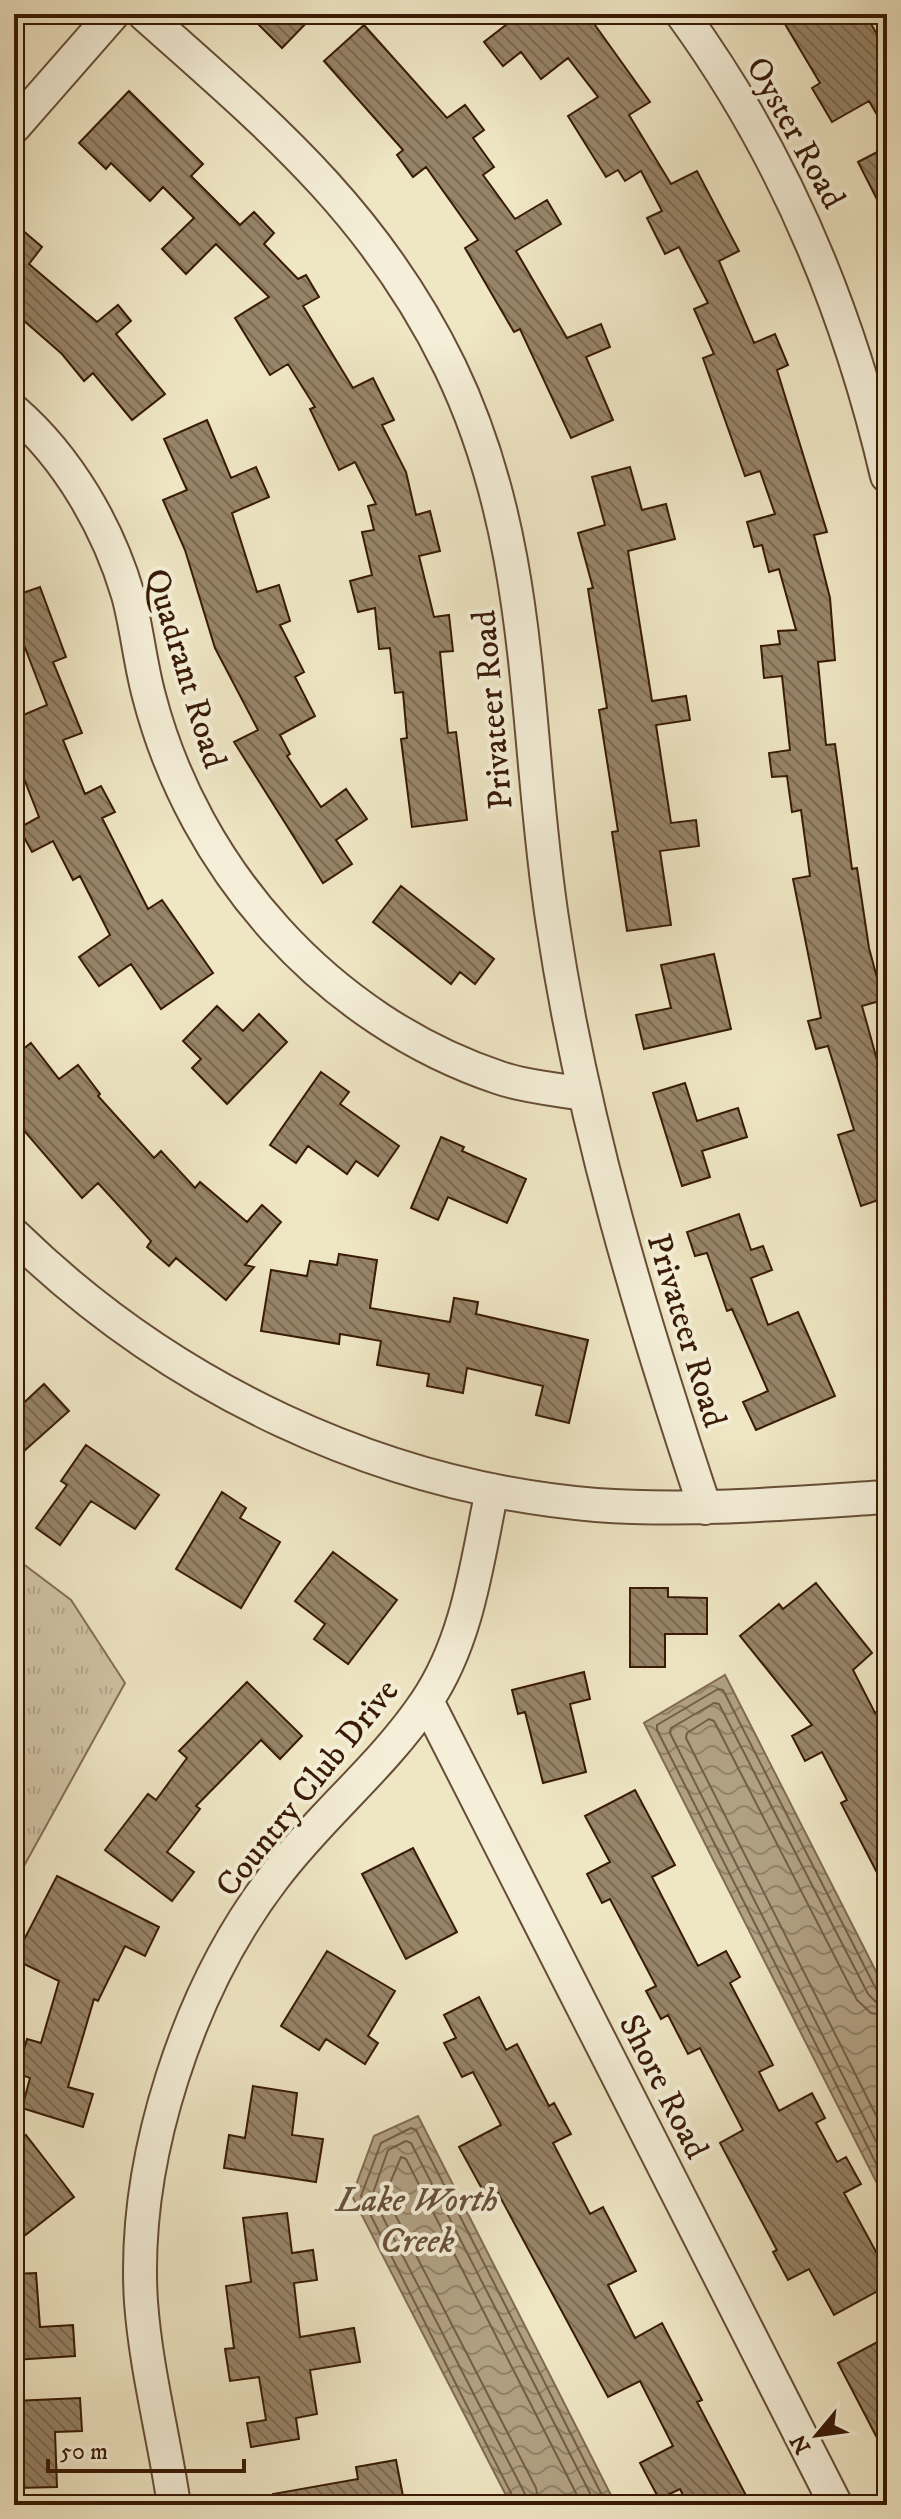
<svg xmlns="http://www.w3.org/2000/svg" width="901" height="2519" font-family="'IM FELL DW Pica',serif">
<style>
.grass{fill:url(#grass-tufts);stroke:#846e54;stroke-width:2}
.water{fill:url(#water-waves);stroke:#816b51;stroke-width:2}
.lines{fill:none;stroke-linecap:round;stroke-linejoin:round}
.shore{stroke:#745e44;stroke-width:2}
.building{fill:url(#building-back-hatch);stroke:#381a05;stroke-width:2}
.minor-casing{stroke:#664d35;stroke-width:36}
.minor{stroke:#f5efd9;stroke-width:32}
.labels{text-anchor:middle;stroke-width:8;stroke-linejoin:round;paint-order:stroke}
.street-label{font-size:34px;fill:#381a05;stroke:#f5efd9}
.water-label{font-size:36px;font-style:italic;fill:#685037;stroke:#f5efd9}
</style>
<defs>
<pattern id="grass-tufts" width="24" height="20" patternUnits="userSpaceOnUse" patternTransform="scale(2)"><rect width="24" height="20" fill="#d0c3a4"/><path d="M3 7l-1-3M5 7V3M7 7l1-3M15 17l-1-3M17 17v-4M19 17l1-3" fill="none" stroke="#b3a78c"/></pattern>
<pattern id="water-waves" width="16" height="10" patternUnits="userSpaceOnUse" patternTransform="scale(2)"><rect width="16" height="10" fill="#b1a183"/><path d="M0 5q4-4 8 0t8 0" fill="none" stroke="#918269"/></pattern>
<pattern id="building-back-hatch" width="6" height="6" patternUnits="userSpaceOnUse" patternTransform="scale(2)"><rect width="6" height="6" fill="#978468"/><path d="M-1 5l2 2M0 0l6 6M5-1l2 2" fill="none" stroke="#7c6b54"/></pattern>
</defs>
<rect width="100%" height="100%" fill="#efe6c4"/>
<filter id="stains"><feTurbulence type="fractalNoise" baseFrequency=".0025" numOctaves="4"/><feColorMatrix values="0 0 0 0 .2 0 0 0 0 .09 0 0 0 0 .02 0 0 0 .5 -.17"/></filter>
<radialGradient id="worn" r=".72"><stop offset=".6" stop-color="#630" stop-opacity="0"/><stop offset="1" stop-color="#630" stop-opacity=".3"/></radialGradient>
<!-- grass -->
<path class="grass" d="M14,1557L71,1600L125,1683L14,1884Z"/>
<!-- water -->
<path class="water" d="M725,1675L887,1993V2203L644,1723Z
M418,2116L616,2505H511L352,2196L374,2136Z"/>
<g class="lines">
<!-- shore -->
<path class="shore" d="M887,1994L876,1989L723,1690L718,1689L657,1725V1730L887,2185
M887,2004L876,2002L868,1994L719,1704L714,1703L671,1728L670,1733L887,2163
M887,2016L871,2013L857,2000L714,1721L709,1719L687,1733L686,1738L887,2137
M517,2505L361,2196L381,2143L411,2128L416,2130L607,2505
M527,2505L525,2494L372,2196L388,2150L406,2141L411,2143L596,2505
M539,2505L536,2488L385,2195L401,2157L406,2159L582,2505"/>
</g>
<!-- building -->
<path class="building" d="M270,14H315L282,48L259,25Z
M520,14H587L650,102L629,115L671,184L697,171L739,251L719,261L754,343L775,334L788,365L777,370L827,532L814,535L830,598L835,660L818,662L826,745L835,744L852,869L857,868L869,948L883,1000L862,1006L887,1096V1197L861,1206L838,1135L854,1130L828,1046L816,1049L808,1021L821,1018L793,879L810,876L801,810L792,812L787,776L772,777L769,753L790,750L782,676L764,678L761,646L780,644L778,631L796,630L779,569L769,572L762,545L754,547L747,522L775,514L760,471L745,476L703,358L714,354L694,309L708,303L679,247L665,254L647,218L662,211L641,171L625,181L618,170L606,177L568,116L598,97L568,58L541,79L521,52L503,66L484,42Z
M779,14H865L887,51V132L869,101L832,122L812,88L820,83Z
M364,25L447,118L465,105L484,130L473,138L494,167L483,175L515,219L547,200L561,224L516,251L567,338L601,324L610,347L586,357L613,420L571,438L520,329L514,332L465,248L478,240L426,167L413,177L397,155L403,150L324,61Z
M129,91L203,164L191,176L240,225L254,212L274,233L264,244L298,279L306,275L319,297L303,306L353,388L373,378L394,420L382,425L406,472L416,515L430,511L440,551L419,556L434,617L449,615L453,651L440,652L448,733L456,732L467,820L412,827L401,739L407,738L403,692L395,693L390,648L379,649L375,608L358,612L350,581L372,575L362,532L374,530L368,506L376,504L355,462L339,470L310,409L315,407L288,364L270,375L235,318L269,297L216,244L186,274L162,249L194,218L163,187L150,201L111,163L106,169L79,143Z
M887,147V219L858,162Z
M14,223L42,247L29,264L97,322L118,305L131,321L116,334L165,394L132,420L93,373L84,381L62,354L14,312Z
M207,420L231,478L256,467L269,497L232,513L257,592L279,585L290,621L280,625L304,672L295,677L315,716L280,735L290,754L287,756L321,807L346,789L367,819L336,840L352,864L323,883L234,742L258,730L215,648L185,550L163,500L187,490L164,439Z
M630,467L642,510L666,504L675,539L628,551L652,701L686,696L690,720L656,725L671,823L696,820L699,846L660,851L671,925L627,931L612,832L618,831L599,710L607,708L588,589L593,588L578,533L605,525L592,477Z
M40,587L66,657L53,662L82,733L63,740L85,794L101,786L115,812L102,818L148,909L162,900L213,973L161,1009L131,964L99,986L79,957L110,935L80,876L73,880L53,841L32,852L19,828L39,817L21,771L14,774V719L47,705L22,640L14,643V596Z
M401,886L494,959L475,984L460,972L451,984L373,922Z
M714,954L731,1029L644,1049L636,1015L671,1008L661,965Z
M217,1006L243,1031L259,1014L287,1042L227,1104L192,1068L201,1059L183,1041Z
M31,1043L59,1079L78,1065L100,1094L98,1096L154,1158L161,1151L195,1188L200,1182L247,1222L262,1205L281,1222L245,1265L254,1267L226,1300L176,1258L169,1266L147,1247L151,1241L98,1183L82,1198L14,1119V1056Z
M321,1072L349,1092L340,1104L399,1146L378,1176L356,1161L347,1174L308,1146L296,1163L270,1145Z
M685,1083L697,1121L738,1108L747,1137L702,1151L710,1177L682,1186L653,1093Z
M441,1137L464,1147L462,1151L526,1179L507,1223L448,1197L438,1220L411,1208Z
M739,1214L751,1250L763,1246L772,1270L751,1278L768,1325L798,1312L835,1396L756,1430L743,1402L768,1391L732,1309L727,1311L707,1253L695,1256L687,1232Z
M339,1254L377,1260L370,1308L450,1322L454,1298L478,1302L476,1314L588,1340L569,1423L536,1415L543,1386L467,1368L463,1393L427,1386L429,1374L377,1365L381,1341L340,1334L339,1344L261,1331L271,1270L307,1276L310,1261L337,1265Z
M44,1384L69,1411L14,1460V1412Z
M86,1445L159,1495L135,1529L91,1501L60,1545L36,1528L67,1485L61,1481Z
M222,1492L246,1508L240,1518L280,1542L241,1608L176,1569Z
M333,1552L397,1600L348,1664L314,1639L325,1624L295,1601Z
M816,1583L872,1653L853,1670L875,1713L879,1711L887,1726V1892L841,1803L847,1800L822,1752L805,1761L792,1736L812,1725L740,1636L779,1604L783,1609Z
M630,1588H668V1597L707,1598V1634H665V1667H630Z
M584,1672L590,1699L570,1704L586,1772L543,1783L525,1712L518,1714L512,1690Z
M247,1682L302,1736L280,1759L261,1740L196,1806L200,1809L167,1852L194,1872L172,1901L105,1850L148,1794L156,1800L187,1758L179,1751Z
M635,1790L675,1865L652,1877L698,1966L726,1951L740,1977L730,1983L773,2065L759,2072L779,2111L812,2093L825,2118L816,2123L837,2162L846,2157L861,2184L844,2193L887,2272V2286L834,2315L809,2269L788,2280L773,2252L777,2250L720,2143L743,2130L700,2048L688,2054L668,2015L661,2019L646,1991L656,1986L610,1899L602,1903L587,1874L610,1862L585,1816Z
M413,1848L457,1932L406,1959L362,1874Z
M57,1876L159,1927L145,1956L125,1946L98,2001L94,1999L68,2087L93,2094L83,2127L22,2108L30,2078L17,2073L27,2039L41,2043L59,1981L14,1959Z
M327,1951L395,1991L368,2036L378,2043L365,2064L326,2039L319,2050L281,2026Z
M479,1997L506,2050L517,2044L549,2106L554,2103L571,2134L553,2143L590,2214L603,2207L636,2271L608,2285L635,2338L662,2323L702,2400L697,2402L751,2505H688L680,2489L659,2499L640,2463L673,2446L640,2381L608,2397L498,2193L487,2198L459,2147L501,2125L473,2072L462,2077L444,2043L456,2038L444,2015Z
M253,2086L297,2093L292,2135L323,2139L316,2182L224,2168L229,2135L245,2138Z
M26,2135L74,2197L14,2244V2144Z
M287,2213L292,2253L313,2250L317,2280L294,2283L300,2337L354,2328L360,2362L310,2370L317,2414L296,2418L299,2439L251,2447L247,2423L266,2420L259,2377L230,2381L225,2349L234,2348L226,2286L251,2282L243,2218Z
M36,2273L40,2327L73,2325L75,2356L14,2360V2274Z
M887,2337V2457L838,2363Z
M80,2398L82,2431L55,2432L57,2487L18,2488L17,2473H14V2401Z
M396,2460L403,2496L370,2502V2505H274L273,2494L358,2479L356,2467Z"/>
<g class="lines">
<!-- minor casing -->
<g class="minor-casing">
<path id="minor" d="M144,14C269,125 375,213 450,367C537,547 523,733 553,925C583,1125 641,1316 705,1508
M682,14C784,154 848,308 887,476
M14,127L113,14
M14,411C68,458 108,527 128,595C137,628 140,663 149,696C194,870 328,1021 500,1078C526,1087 556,1089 583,1094
M14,1235C170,1387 378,1487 596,1505C693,1512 790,1503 887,1497
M427,1701L836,2505
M174,2505C164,2437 146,2370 141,2302C132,2160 188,1989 275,1876C321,1815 383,1766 426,1702C468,1640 477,1562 492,1490"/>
</g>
<!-- minor -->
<use href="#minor" class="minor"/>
</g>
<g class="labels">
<!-- street labels -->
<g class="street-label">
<text transform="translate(797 132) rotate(61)" y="12">Oyster Road</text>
<text transform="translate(187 668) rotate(73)" y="12">Quadrant Road</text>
<text transform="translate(491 710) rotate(-95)" y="12">Privateer Road</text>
<text transform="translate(688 1330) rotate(73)" y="12">Privateer Road</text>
<text transform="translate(306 1787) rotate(-51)" y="12">Country Club Drive</text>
<text transform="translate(665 2086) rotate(63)" y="12">Shore Road</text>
</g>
<!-- water labels -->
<g class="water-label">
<text x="417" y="2211">Lake Worth<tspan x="417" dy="41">Creek</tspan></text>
</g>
</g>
<!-- margin -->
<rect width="901" height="2519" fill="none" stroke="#efe6c4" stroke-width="48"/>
<rect x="16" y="16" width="869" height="2487" fill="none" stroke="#381a05" stroke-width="4"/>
<rect x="24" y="24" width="853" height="2471" fill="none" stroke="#381a05" stroke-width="2"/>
<!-- north arrow -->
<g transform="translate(817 2435) rotate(241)" stroke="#f5efd9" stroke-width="6" paint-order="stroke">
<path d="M0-6L14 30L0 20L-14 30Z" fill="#381a05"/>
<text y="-12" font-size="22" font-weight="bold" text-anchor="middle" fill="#381a05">N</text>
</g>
<!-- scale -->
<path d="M48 2459v12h196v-12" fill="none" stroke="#381a05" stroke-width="4"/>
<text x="60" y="2459" font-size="24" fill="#381a05" stroke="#f5efd9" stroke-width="6" paint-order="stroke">50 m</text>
<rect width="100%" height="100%" filter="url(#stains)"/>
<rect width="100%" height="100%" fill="url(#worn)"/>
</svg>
